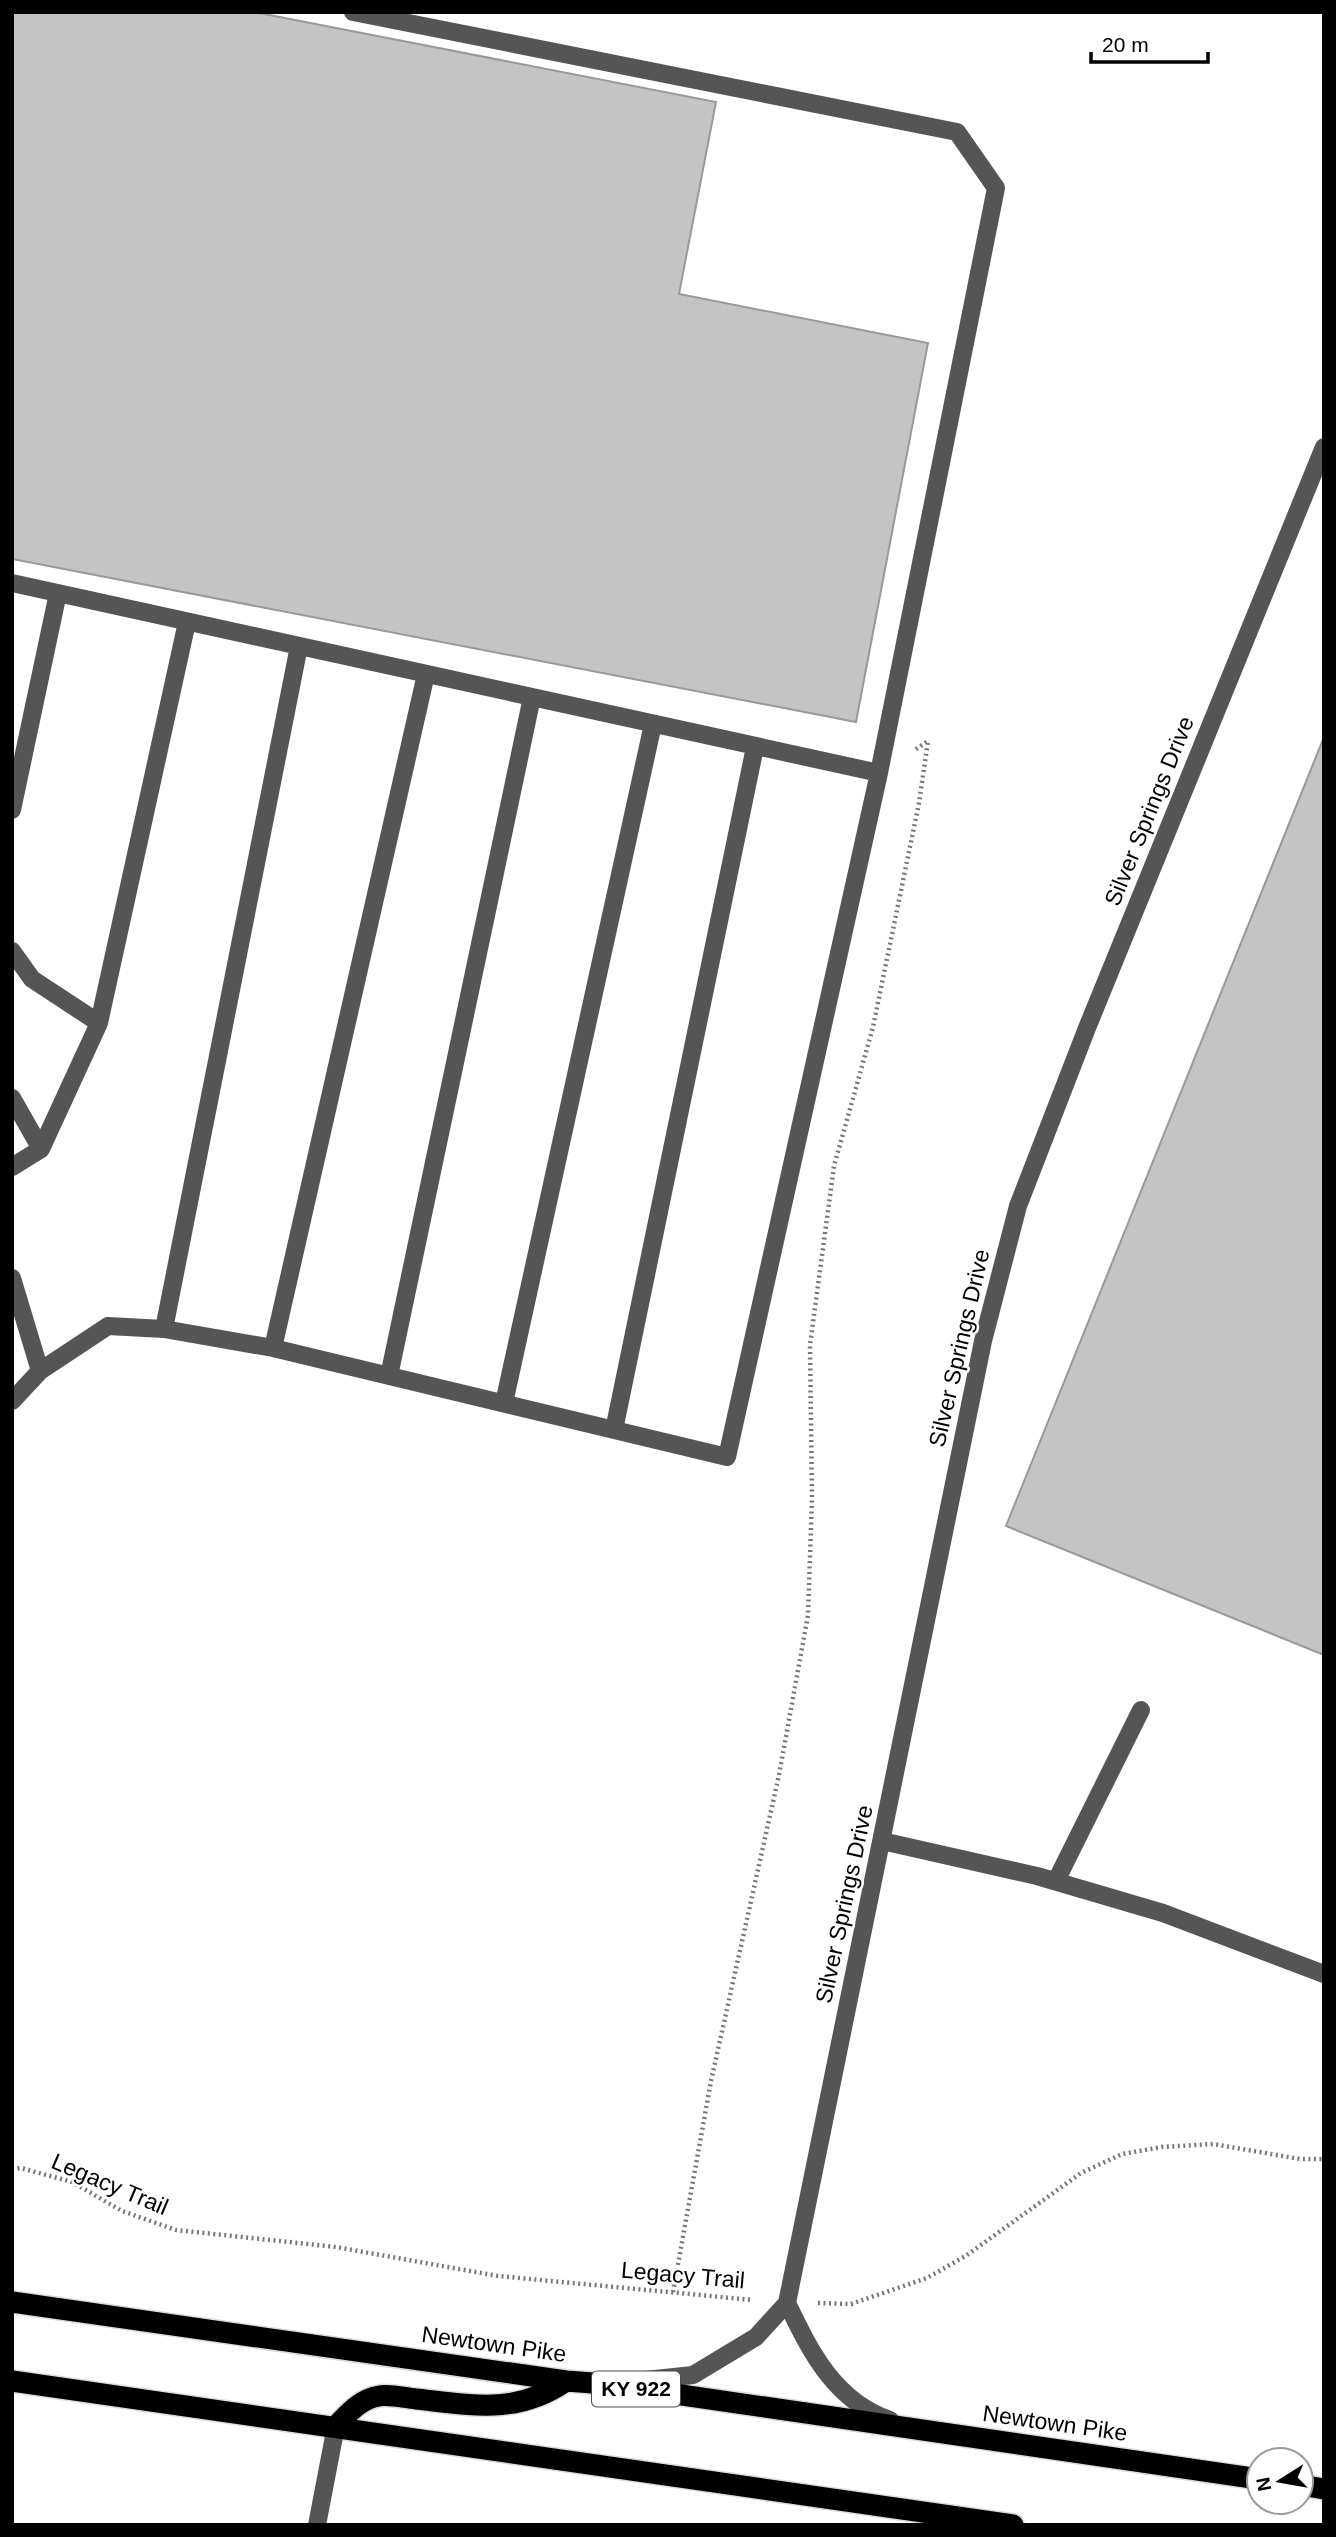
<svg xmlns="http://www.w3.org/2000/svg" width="1336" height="2537" font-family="Arial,sans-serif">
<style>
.building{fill:#c4c4c4;stroke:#999;stroke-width:2}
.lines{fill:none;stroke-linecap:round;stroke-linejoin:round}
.highway-casing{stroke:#dbdbdb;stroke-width:24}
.path{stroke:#777;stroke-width:4.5;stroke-dasharray:2 3.5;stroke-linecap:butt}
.minor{stroke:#555;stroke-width:18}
.highway{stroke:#000;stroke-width:21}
.labels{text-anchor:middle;stroke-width:5;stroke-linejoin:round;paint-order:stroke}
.shield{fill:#fff;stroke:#4c4c4c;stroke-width:2}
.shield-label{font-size:21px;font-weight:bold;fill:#000}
.street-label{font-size:23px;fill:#000;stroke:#fff}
</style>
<rect width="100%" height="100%" fill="#fff"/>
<!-- building -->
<path class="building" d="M12,12H254L716,102L679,294L928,343L856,722L12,559Z
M1324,737V1655L1006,1526Z"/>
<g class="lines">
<!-- highway casing -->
<g class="highway-casing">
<path id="highway" d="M12,2302L566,2381L606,2384L1259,2479
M12,2381L1013,2525
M336,2426C348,2414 360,2399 379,2396C390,2394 405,2398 416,2399C472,2405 517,2415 566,2381
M1301,2485L1324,2489"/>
</g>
<!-- path -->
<path class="path" d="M12,2169L21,2168L72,2182L122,2211L176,2230L336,2247L498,2276L753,2300
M673,2292L711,2081L779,1775L808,1615L812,1498L810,1345L834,1166L873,1027L919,803L928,741L913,751
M818,2303L851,2304L927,2278L967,2255L1081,2173L1122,2154L1162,2147L1213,2144L1300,2159H1324"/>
<!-- minor -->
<path class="minor" d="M12,583L879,773L996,188L957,132L353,12
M12,810L58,593
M12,951L32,979L99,1023L41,1149
M99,1023L187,622
M12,1098L41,1149L12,1167
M12,1278L40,1371L12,1401
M164,1329L299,646
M273,1348L426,674
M40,1371L108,1326L164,1329L273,1348L727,1457L879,773
M389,1376L532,697
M504,1403L653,724
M614,1430L755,747
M882,1841L1037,1876L1163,1913L1324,1974
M1056,1881L1141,1710
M787,2303C811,2353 835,2401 890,2420
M627,2382L693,2375L756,2337L787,2303L983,1341L1018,1206L1087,1028L1324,447
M317,2525L336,2426"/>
<!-- highway -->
<use href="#highway" class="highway"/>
</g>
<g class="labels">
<!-- shield labels -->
<rect class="shield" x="592" y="2371.5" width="88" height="35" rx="5"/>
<g class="shield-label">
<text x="636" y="2396">KY 922</text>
</g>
<!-- street labels -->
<g class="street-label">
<text transform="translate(1149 811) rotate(-68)" y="8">Silver Springs Drive</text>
<text transform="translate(959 1348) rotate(-77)" y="8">Silver Springs Drive</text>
<text transform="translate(844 1904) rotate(-78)" y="8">Silver Springs Drive</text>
<text transform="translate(110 2184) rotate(23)" y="8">Legacy Trail</text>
<text transform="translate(683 2275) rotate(5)" y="8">Legacy Trail</text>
<text transform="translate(494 2344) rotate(8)" y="8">Newtown Pike</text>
<text transform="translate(1055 2423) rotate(8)" y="8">Newtown Pike</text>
</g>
</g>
<!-- border -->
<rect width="1336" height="2537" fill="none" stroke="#000000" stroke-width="28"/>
<!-- north arrow -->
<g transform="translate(1280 2481) rotate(259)"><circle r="33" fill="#ffffff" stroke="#999999" stroke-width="2"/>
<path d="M0-5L12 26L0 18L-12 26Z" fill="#000000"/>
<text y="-10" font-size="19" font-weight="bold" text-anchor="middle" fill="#000000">N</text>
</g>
<!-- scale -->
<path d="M1091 52v10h117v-10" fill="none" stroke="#000000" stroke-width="3.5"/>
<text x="1102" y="52" font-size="21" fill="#000000" stroke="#ffffff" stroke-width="5" paint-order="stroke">20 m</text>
</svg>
